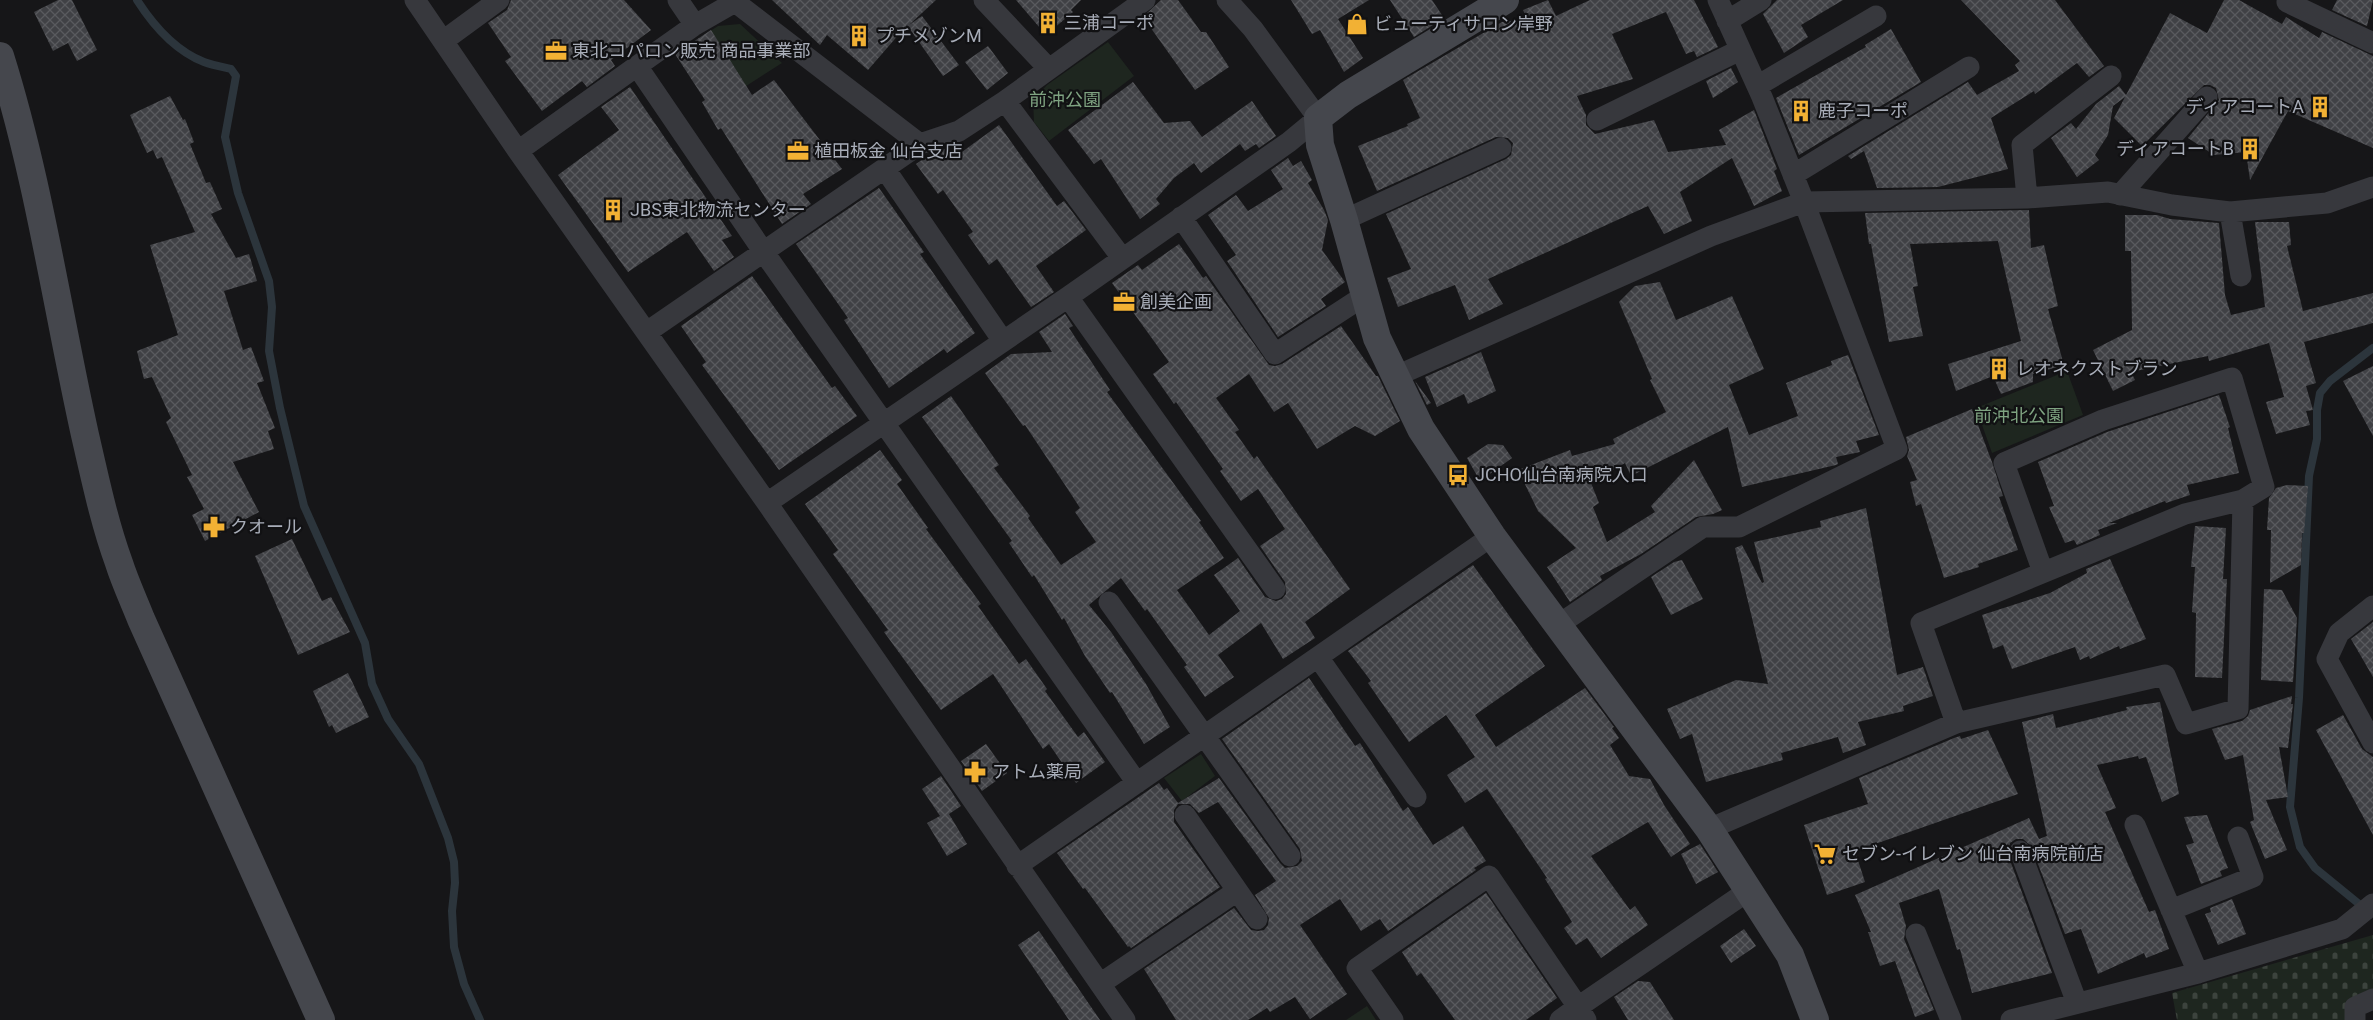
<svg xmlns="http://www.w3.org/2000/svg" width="2373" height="1020" font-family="Roboto,'Noto Sans JP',sans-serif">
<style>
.cemetery{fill:url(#cemetery-stones)}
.park{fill:#1e261f}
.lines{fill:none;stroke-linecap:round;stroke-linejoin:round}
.stream{stroke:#2c353c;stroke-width:8}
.building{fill:url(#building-cross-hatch)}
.street{stroke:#37383d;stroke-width:21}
.secondary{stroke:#45474d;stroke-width:28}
.labels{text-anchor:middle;stroke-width:4.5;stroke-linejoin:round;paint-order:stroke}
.poi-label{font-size:18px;fill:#a8adb8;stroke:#111113;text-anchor:start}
.park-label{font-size:18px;fill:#7fa381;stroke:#111113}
</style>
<defs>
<pattern id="cemetery-stones" width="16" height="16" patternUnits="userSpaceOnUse" patternTransform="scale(1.25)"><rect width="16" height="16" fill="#1e261f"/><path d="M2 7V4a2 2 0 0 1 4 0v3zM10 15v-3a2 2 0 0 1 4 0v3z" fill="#3c433d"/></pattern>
<pattern id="building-cross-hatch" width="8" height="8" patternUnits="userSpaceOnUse" patternTransform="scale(1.25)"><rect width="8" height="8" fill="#404145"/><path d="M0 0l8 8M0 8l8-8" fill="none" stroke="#595a5e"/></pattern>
</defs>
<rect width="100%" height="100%" fill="#161618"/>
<!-- cemetery -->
<path class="cemetery" d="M2373,935V992L2346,1020H2177L2172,993Z"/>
<!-- park -->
<path class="park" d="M740,24L782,63L740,90L701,37L718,26Z
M1108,42L1134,76L1049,141L1034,122L1033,100L1047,85Z
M2067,371L2083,415L1992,453L1976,408Z
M1201,754L1215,776L1182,801L1164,778Z
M1367,1006L1376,1020H1346Z"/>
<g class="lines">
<!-- stream -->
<path class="stream" d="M137,0C153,25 176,51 204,62C212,65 222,67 231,69L236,76L225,137L238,193L269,281L272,307L269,351L280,408L304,506L365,643L372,684L388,719L419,764L448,838L454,862L455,883L452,911L454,947L464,984L480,1020
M2364,908L2315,868L2300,847L2290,807L2299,698L2309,476L2317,439V410L2320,393L2330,381L2373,348"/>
</g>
<!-- building -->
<path class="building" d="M58,0H72L97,50L77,61L68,43L53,51L34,12Z
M511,0H624L651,30L611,60L615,66L587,87L582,81L542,111L505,61L511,57L488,23L507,10Z
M772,0H936L909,25L922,16L959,65L943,76L907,25L868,70L827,35L820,45Z
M1016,0H1081L1071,10L1073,12L1046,35Z
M1161,0H1178L1201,32H1206L1229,67L1195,90L1143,17Z
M1291,0H1369L1338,19L1363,58L1344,72L1320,30L1312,34Z
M1390,0H1432L1444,18L1414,37Z
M1548,0L1556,16L1590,0H1694L1718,47L1697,57L1694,51L1686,54L1666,12L1612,34L1633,79L1577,96L1586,115V125L1595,134L1654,120L1668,152L1726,145L1719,130L1754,110L1777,169L1774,171L1782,191L1754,206L1732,158L1680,192L1692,221L1664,234L1648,206L1488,279L1503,304L1469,320L1455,285L1398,307L1387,278L1411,269L1386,214L1506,159L1511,155L1513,143L1508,138L1496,137L1377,191L1358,146L1408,126L1407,124L1420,118L1403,80L1502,22L1527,19L1523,10Z
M1777,0H1843L1801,25L1808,37L1784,53L1763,14Z
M1961,0H2055L2104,66L2089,77L2077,63L2035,94L2034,91L1991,118L2008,169L1938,187L1877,188L1864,151L1851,159L1848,156L1968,82L1977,95L2019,71L2015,65L2020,61Z
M2224,0H2239L2282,24L2286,17L2319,38L2322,32L2373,56V148L2288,111L2250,180L2246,152L2214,155L2188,138L2219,100L2216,88L2210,85H2204L2142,146L2114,118L2125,97L2113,106L2108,135L2095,155L2099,160L2077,177L2051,138L2071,123L2076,129L2096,104L2119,86L2126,95L2170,13L2207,33Z
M2337,0H2373L2367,26L2332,10Z
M1891,29L1921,82L1799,155L1776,98L1866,47L1865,45Z
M711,30L752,95L774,80L842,169L803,194L811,204L782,224L721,128L718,130L702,102L705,100L675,54Z
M988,46L1008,73L987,90L965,62Z
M1731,68L1738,82L1713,98L1706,81Z
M1133,82L1164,123L1190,121L1202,137L1252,101L1276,136L1259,148L1256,144L1245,151L1240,144L1201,173L1194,163L1174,178L1156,199L1160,204L1140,219L1101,159L1094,164L1068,130Z
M630,87L732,236L722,240L734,257L714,271L687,232L628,272L558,175L619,130L601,107Z
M170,96L183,120L185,119L194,142L190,144L206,183L210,182L222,209L211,214L236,258L249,254L257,281L224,291L243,350L251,347L264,381L257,383L275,428L268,431L274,449L233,462L259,512L205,541L192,515L204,509L187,477L192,475L166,422L171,418L152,377L144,379L137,351L178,335L150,245L195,232L162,157L157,159L153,150L147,153L130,115Z
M999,125L1057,206L1064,201L1086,230L1036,266L1054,292L1031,307L997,259L989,265L968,235L973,232L943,190L938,194L916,164L932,153L948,148L955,157Z
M1288,158L1293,166L1301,161L1312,180L1308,183L1324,210L1328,220L1322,250L1345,282L1321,299L1326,306L1278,337L1227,261L1236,255L1208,215L1236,195L1248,211L1283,189L1271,170Z
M879,188L924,252L920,254L975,333L947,353L944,349L889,388L844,320L848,318L796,244Z
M2029,210L2031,248L2044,245L2058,306L2048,309L2064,365L2033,374V382L2001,394L1993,376L1956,391L1948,364L2021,341L1998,241L1910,244L1918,286L1913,287L1923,336L1889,342L1871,244H1869L1865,213Z
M2125,215H2157L2170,219L2219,223L2225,295L2231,315L2265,307L2255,222H2289L2291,245L2287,246L2303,311L2373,293V323L2304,342L2316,383L2306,386L2313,410L2306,411L2310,425L2276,434L2266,402L2284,397L2269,343L2209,361L2208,356L2131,372L2135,380L2113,391L2093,350L2132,330L2131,251H2125Z
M1179,244L1203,278L1206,276L1269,365L1275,366L1282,364L1341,326L1376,376H1378L1400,421L1375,436L1355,426L1317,449L1288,403L1274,412L1249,374L1216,398L1239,430L1235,432L1254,459L1257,456L1350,589L1305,622L1315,638L1283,659L1261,623L1218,655L1234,677L1205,697L1184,667L1187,665L1147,609L1145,611L1121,578L1089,605L1111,632L1146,684L1170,727L1144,744L1112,692L1110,693L1085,656L1064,618L1062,620L1034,575L1032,577L1009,543L1012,541L922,417L951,396L999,465L994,468L1030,516L1028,518L1061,565L1096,542L1075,512L1080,508L1067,488L1025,425L1023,426L985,373L1011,354L1052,352L1039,332L1065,314L1073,326L1069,328L1110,390L1107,392L1201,521L1199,522L1224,558L1177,590L1209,635L1240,611L1214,575L1238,558L1265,597L1276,601L1282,599L1286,594L1285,582L1260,546L1285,529L1258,489L1241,501L1220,471L1223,469L1176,402L1174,404L1153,374L1169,362L1112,283L1138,265L1142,270Z
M752,276L832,388L835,386L857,416L779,470L702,365L706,362L681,326Z
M1660,282L1676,320L1732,296L1764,369L1729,385L1749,435L1798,416L1786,383L1832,365L1831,361L1848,355L1879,435L1856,441L1860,452L1836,457L1838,464L1836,465L1742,487L1728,427L1631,476L1625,463L1591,483L1599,503L1593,507L1607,542L1655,512L1651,506L1694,460L1722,510L1713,514L1696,517L1641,554L1600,576L1602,580L1570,602L1547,567L1576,548L1538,511L1518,470L1570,450L1572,456L1615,444L1613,439L1666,412L1650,380L1652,379L1619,302L1635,286Z
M1481,352L1496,391L1468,404L1464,394L1437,407L1425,377Z
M2373,366V436L2343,381Z
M1415,381L1431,403L1427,405Z
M2219,395L2230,427L2228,428L2239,473L2187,485L2190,495L2166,503L2165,501L2109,523H2117L2098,530L2100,535L2077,545L2074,540L2065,543L2049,507L2054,506L2038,462L2107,432Z
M1972,409L1992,462L2003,496L1999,497L2018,550L1978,564L1979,567L1944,578L1921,504L1916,506L1910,482L1917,480L1907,456L1909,450L1906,437Z
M1488,444L1503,445L1512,458L1480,481L1467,458Z
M880,450L902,480L897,484L928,528L926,529L981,604L978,606L1019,664L1026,659L1047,689L1045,691L1078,737L1084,732L1105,762L1076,783L1049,744L1043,749L993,674L941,710L884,632L888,630L833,554L838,550L805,504Z
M2287,485L2308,486L2304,533H2302L2301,565L2270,583L2271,530H2267L2269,498L2276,488Z
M1866,508L1897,675L1923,667L1933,696L1903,706L1904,711L1858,722L1866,745L1843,753L1838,737L1781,753L1783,760L1706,782L1692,734L1680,739L1667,709L1736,680L1768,684L1735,548L1742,545L1762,583L1764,582L1754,542L1821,527L1820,521Z
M2195,526L2226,528L2223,579H2227L2222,678L2195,677L2196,613L2192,612L2195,567H2191Z
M292,539L322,601L331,597L350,632L298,655L255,556Z
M2110,559L2146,639L2120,649L2119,646L2090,659L2089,656L2080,660L2075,647L2012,669L2003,645L1993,649L1982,615L2050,593L2087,573L2086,569Z
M1682,560L1703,599L1671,615L1651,577L1674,562Z
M1473,565L1545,666L1475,715L1496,747L1585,688L1614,727L1612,728L1619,738L1610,745L1629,776L1650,779L1664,805L1690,844L1671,857L1648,822L1591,856L1630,910L1635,906L1648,925L1601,958L1587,938L1576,945L1564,928L1572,922L1545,879L1547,878L1487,789L1465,803L1447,775L1475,757L1446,715L1409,742L1368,683L1371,681L1348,651Z
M2264,589L2282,590L2297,618L2293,682L2261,680Z
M2373,622V677L2351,639Z
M348,673L369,717L336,733L332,725L329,727L313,691Z
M1309,678L1355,746L1360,743L1403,811L1408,807L1433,845L1463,826L1486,861L1474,868L1476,870L1388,931L1380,919L1361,931L1340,899L1300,925L1347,994L1310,1019L1295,997L1270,1012L1267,1008L1248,1020H1176L1144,969L1234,908L1251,930L1258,931L1264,930L1268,925L1269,918L1255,895L1276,881L1218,802L1199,813L1190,804H1178L1174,810V822L1220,887L1131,948L1129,946L1128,947L1085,888L1083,889L1057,853L1159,783L1164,790L1167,788L1178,803L1219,778L1280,863L1285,868L1297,866L1302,861L1300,849L1222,739Z
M2292,696L2291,704H2293L2288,748L2279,747L2288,797L2266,800L2287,850L2265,859L2250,822L2254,820L2243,755L2225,760L2212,729L2242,721L2248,716L2250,710Z
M2160,702L2179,794L2162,802L2146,757L2139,759L2138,756L2097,765L2116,808L2105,812L2149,912L2155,910L2169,949L2146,958L2144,953L2098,974L2081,929L2065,934L2031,846L2023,839H2016L2010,843L2008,855L2052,973L1972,993L1960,949L1957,950L1939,889L1899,903L1906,926L1904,939L1934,1010L1915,1017L1895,961L1880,966L1868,932H1871L1855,895L2029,818L2039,839L2047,836L2022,722L2053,714L2056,728L2127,710L2126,707Z
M2343,715L2362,749L2373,757V835L2316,730Z
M1988,730L2018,794L1855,851L1865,882L1827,895L1804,825L1868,804L1859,778L1954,738L1960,736L1961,739Z
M986,744L1007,773L982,791L961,761Z
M941,776L961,806L949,814L967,844L947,856L927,823L940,816L922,789Z
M2207,815L2228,868L2220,871L2222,876L2201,884L2186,845L2194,843L2184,817Z
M1700,844L1718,872L1696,884L1681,854Z
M1486,893L1557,998L1526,1020H1455L1421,973L1417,976L1402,952Z
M2232,899L2246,934L2218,945L2205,914L2211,912L2210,908Z
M1744,929L1756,946L1731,963L1720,946Z
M1039,931L1100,1020H1069L1018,945Z
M1638,981L1650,982L1674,1020H1628L1614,997Z"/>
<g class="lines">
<!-- street -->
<path class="street" d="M415,0L518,151L767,503L1125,1020
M678,0L695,25
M984,0L1049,69
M1718,0L1762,97L1804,202L2027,198L2108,192L2172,205L2230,212L2327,203L2373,187
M2287,2L2373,43
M1727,21L1761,0
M443,41L499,0
M637,66L695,25L735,2L920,144
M1757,86L1876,16
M1005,101L1122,258
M1597,120L1740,50
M518,151L637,66L763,251L1137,783
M885,169L1003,341
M1793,175L1969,67
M2120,195L2207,97
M2027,198L2022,145L2111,76
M2230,212L2241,276
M1181,217L1275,354L1364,296
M1344,220L1501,148
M1068,297L1275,589
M647,332L920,144L959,131L1005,101L1145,0
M1394,377L1711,236L1804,202L1897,449L1739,527H1703L1558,625
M767,503L1068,297L1289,142L1318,118L1253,29L1227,0
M1109,602L1290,856
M2373,606L2339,633L2327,659L2373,743
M1318,657L1416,797
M1956,723L1921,623L2185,514L2243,500
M1185,815L1257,919
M2135,825L2198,973
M1709,829L1956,723L2165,675L2186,724L2238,709L2243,500L2264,487L2232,378L2103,420L2004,463L2043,572
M2020,851L2077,1003
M1017,866L1492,536
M2171,910L2253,877L2238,837
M1916,934L1951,1020
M1100,984L1237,891
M1393,1020L1357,968L1489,876L1578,1007L1748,891
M1560,1020L1578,1007L1586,1020
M2011,1020L2198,973L2342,929L2373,904
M2355,1020V1007L2373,999"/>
<!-- secondary -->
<path class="secondary" d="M1505,0L1348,95L1318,118L1320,145L1344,220L1377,338L1421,429L1492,536L1709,829L1790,955L1815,1020
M0,56C39,180 57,309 85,435C95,478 104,522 119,563C125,582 134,601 141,619L321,1020"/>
</g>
<!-- icons -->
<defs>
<g id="building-bare" transform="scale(1.725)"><path d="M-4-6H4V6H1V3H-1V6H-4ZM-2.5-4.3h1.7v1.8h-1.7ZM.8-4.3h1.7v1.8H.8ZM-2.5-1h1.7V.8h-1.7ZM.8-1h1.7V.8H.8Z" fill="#f2b134" stroke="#111113" stroke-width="2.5" paint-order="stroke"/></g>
<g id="shop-bare" transform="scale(1.725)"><path d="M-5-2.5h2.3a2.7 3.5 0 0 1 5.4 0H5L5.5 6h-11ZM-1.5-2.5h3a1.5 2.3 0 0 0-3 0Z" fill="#f2b134" stroke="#111113" stroke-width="2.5" paint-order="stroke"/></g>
<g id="office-bare" transform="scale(1.725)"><path d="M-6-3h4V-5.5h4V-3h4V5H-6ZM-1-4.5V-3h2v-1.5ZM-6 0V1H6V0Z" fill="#f2b134" stroke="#111113" stroke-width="2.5" paint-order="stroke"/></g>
<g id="bus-bare" transform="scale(1.725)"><path d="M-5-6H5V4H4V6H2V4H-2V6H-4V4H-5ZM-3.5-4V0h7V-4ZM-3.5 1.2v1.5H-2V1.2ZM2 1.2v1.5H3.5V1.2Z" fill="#f2b134" stroke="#111113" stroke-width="2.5" paint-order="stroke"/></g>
<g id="pharmacy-bare" transform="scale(1.725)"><path d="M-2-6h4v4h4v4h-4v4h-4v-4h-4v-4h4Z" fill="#f2b134" stroke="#111113" stroke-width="2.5" paint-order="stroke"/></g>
<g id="supermarket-bare" transform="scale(1.725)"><path d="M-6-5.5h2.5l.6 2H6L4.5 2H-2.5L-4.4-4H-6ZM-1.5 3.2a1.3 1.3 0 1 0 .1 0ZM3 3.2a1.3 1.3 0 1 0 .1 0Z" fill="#f2b134" stroke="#111113" stroke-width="2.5" paint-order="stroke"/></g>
</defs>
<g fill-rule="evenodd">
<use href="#building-bare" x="1048" y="23"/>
<use href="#shop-bare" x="1357" y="24"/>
<use href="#building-bare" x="859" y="36"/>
<use href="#office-bare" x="556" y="51"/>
<use href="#building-bare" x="2320" y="107"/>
<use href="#building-bare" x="1801" y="111"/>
<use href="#building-bare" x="2250" y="149"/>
<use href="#office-bare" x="798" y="151"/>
<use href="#building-bare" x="613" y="210"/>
<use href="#office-bare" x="1124" y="302"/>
<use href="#building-bare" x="1999" y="369"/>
<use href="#bus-bare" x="1458" y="475"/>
<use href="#pharmacy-bare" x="214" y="527"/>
<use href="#pharmacy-bare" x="975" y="772"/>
<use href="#supermarket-bare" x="1825" y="854"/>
</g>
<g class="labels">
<!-- poi labels -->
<g class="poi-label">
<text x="1064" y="29">三浦コーポ</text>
<text x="1374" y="30">ビューティサロン岸野</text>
<text x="876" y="42">プチメゾンM</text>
<text x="572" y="57">東北コパロン販売 商品事業部</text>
<text x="2304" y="113" text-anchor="end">ディアコートA</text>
<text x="1818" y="117">鹿子コーポ</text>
<text x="2234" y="155" text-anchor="end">ディアコートB</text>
<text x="814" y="157">植田板金 仙台支店</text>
<text x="630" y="216">JBS東北物流センター</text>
<text x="1140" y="308">創美企画</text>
<text x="2016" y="375">レオネクストブラン</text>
<text x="1475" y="481">JCHO仙台南病院入口</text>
<text x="230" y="533">クオール</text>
<text x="992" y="778">アトム薬局</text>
<text x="1842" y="860">セブン-イレブン 仙台南病院前店</text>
</g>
<!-- park labels -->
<g class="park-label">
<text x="1065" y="106">前沖公園</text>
<text x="2019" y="422">前沖北公園</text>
</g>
</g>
</svg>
